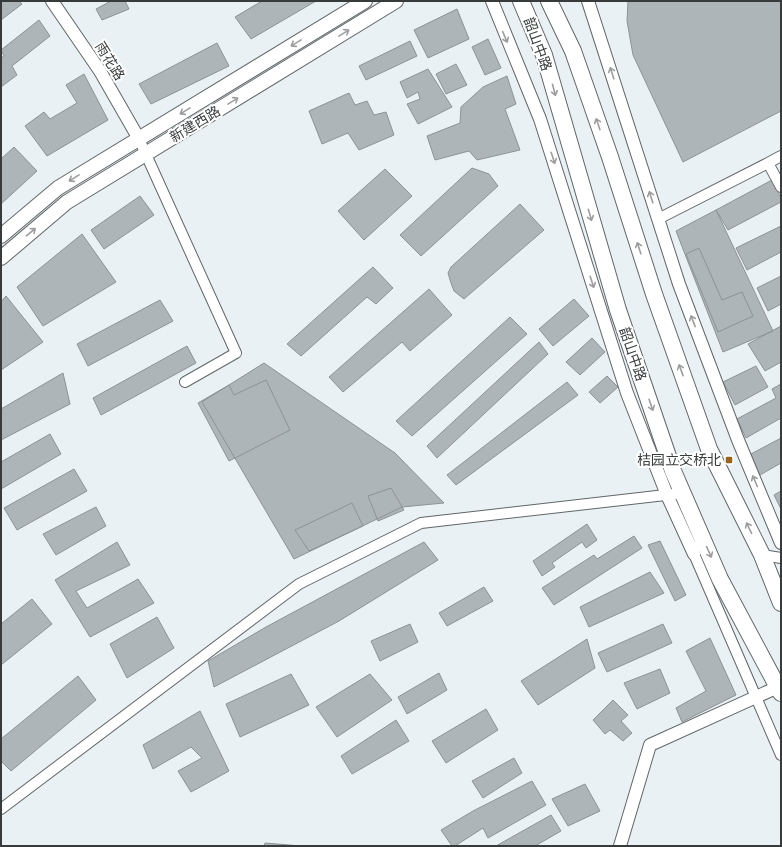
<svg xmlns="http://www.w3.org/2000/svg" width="782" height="847" font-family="'Varela Round','Noto Sans SC',sans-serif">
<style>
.building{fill:#aeb5b8;stroke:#8c9395}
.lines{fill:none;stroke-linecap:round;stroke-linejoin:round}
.minor-casing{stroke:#606668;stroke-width:12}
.tertiary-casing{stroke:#606668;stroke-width:14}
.secondary-casing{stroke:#606668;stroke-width:16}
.primary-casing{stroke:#606668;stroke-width:18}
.minor{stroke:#fff;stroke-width:10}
.tertiary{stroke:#fff;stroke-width:12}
.secondary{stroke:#fff;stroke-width:14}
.primary{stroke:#fff;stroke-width:16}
.oneway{stroke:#9c9d9e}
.poi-dot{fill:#99641b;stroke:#fff;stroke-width:1.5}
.labels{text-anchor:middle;stroke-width:4;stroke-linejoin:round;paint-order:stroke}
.street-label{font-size:14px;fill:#383b3c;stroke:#fff}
.poi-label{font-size:14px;fill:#383b3c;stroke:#fff;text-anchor:end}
</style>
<rect width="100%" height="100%" fill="#eaf1f4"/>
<!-- building -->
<path class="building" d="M1,1H19L22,4L1,20Z
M111,1H125L129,9L102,20L96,9Z
M262,1H316L251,39L235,17Z
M628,1H781V111L683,162L633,55L627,21Z
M457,9L469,39L428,58L414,30Z
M39,20L50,36L12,66L17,75L1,87V58L4,56L1,50Z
M488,39L501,68L485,75L472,47Z
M410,41L417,56L366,80L359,66Z
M217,43L229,66L151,104L139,84Z
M456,64L467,85L446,94L436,74Z
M428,69L452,107L418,124L407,104L420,99L418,92L407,98L400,82Z
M84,74L108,120L47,156L25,126L44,112L50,119L77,103L66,85Z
M507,76L516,104L505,109L520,150L477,160L469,151L435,160L427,136L460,123L461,107L483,87Z
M349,93L355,105L367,101L374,115L386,112L394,135L359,150L348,133L322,144L309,111Z
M14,147L37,171L1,204V159Z
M472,168L489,174L498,186L421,256L400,235Z
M385,169L412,196L364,240L338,211Z
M772,180L781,198V202L728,230L716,210Z
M140,196L154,215L104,249L91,230Z
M520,204L544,230L464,299L454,291L451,283L448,273L451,267Z
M716,210L773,331L723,352L676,231Z
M781,226V252L747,270L736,248Z
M82,234L116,282L43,326L17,287Z
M699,248L722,300L742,292L753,316L718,332L686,254Z
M373,267L393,288L376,304L367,297L301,356L287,344Z
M781,276V304L768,311L757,288Z
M429,289L452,315L410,351L402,342L343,392L329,377Z
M6,296L43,342L1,370V302Z
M574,299L589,316L553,346L539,329Z
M160,300L173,321L88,366L77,344Z
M510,317L527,334L412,436L396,421Z
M781,326V362L765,371L748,344Z
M592,338L605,352L580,375L566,362Z
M539,342L548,354L437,458L427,446Z
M187,346L196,363L101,415L93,398Z
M264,363L395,453L444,503L402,507L294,559L202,402Z
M756,366L768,387L735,405L723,382Z
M63,373L70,404L1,440V409Z
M607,376L618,387L600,403L589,392Z
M266,380L290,430L229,461L198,403L229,385L234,395Z
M567,382L578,395L456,485L447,475Z
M781,384V418L746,438L737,419L776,398L772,389Z
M50,434L61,454L1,489V462Z
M781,438V463L760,475L749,455Z
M74,469L87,491L17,530L4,508Z
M391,488L404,510L378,521L368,496Z
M781,491V509L774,495Z
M352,503L363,526L309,551L295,530Z
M96,507L106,526L56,555L43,534Z
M587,524L597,540L586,548L582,542L552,563L555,567L542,576L533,561Z
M634,536L642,548L554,605L542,588L594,555L597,559Z
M660,541L686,595L675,601L648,545Z
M117,542L130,565L76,591L87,608L138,579L154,603L90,637L55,580Z
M424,542L438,560L339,621L214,687L208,661L266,627Z
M650,572L664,593L589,627L580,607Z
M484,587L493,601L447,626L439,613Z
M32,599L52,624L1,665V624Z
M157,617L174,648L127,678L110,644Z
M410,624L418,642L380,661L371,641Z
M663,624L672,643L607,672L598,653Z
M710,638L736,695L682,722L676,708L706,691L686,651Z
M587,639L595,668L538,705L521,681Z
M660,669L670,693L637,709L624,683Z
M439,673L447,690L407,714L398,697Z
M291,674L309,705L240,737L226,704Z
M370,674L392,700L337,737L316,707Z
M78,676L96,700L11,771L1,761V739Z
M613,700L628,715L621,721L632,733L623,741L610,730L605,734L593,720Z
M486,709L498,730L446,763L432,741Z
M200,711L229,771L191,792L178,771L202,758L191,747L153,769L143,745Z
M396,720L409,741L352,774L341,756Z
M514,758L522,773L483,798L472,781Z
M532,781L546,805L488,838L483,828L455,846H452L441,830L473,811Z
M585,784L600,811L568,826L552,799Z
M551,815L561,831L535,846H496Z
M265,843L301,846H264Z"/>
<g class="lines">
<!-- minor casing -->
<g class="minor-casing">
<path id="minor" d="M139,139L236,353L185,382
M768,163L781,156
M658,219L768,163L781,187
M694,547V554L781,755
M762,555L781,558
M1,809L299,584L421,523L683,493"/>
</g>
<!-- tertiary casing -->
<g class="tertiary-casing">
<path id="tertiary" d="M52,1L100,71L139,139
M492,1L540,119L627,393L667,495L694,554
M588,1L679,284L738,440L781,543
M620,846L650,745L778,687"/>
</g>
<!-- secondary casing -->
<g class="secondary-casing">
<path id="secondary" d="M1,236L58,188L365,1
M1,258L67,202L396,1"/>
</g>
<!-- primary casing -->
<g class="primary-casing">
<path id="primary" d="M521,1L544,55L618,310L673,471L720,579L781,693
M549,1L573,51L610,157L654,294L709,449L762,555L781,603"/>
</g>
<!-- minor -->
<use href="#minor" class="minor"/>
<!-- tertiary -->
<use href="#tertiary" class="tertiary"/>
<!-- secondary -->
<use href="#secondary" class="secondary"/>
<!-- primary -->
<use href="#primary" class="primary"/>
</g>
<!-- one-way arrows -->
<defs><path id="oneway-shaft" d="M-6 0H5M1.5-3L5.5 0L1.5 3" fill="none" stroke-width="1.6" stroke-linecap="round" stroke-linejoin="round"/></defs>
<g class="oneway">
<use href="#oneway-shaft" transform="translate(344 33) rotate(-31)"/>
<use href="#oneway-shaft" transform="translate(505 37) rotate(67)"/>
<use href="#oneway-shaft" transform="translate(296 43) rotate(149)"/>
<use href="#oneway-shaft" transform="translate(612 73) rotate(-108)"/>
<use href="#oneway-shaft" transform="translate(554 90) rotate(75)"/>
<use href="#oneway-shaft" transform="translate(233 101) rotate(-31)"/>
<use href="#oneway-shaft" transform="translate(185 111) rotate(149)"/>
<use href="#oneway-shaft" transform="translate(598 124) rotate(-109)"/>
<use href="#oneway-shaft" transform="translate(553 158) rotate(72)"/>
<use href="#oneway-shaft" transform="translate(74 178) rotate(149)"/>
<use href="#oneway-shaft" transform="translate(651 197) rotate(-108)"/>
<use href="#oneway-shaft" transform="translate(590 215) rotate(74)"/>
<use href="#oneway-shaft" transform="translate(31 232) rotate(-40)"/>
<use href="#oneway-shaft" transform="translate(639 248) rotate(-108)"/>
<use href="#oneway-shaft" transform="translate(592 282) rotate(72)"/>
<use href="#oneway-shaft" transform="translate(693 321) rotate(-111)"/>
<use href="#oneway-shaft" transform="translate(681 370) rotate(-110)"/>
<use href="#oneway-shaft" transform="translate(651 405) rotate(71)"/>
<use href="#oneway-shaft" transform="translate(755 481) rotate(-113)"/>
<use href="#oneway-shaft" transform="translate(749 528) rotate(-116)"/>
<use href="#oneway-shaft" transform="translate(709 552) rotate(66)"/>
</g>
<!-- markers -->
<rect class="poi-dot" x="725" y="456" width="8" height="8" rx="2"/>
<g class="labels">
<!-- street labels -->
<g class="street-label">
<text transform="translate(538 44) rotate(70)" y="5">韶山中路</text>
<text transform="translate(110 61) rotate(58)" y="5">雨花路</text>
<text transform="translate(195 124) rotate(-31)" y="5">新建西路</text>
<text transform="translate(633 354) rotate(71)" y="5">韶山中路</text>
</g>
<!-- poi labels -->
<g class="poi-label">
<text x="721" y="465">桔园立交桥北</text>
</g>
</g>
<!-- border -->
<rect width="782" height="847" fill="none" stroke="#383b3c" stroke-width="4"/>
</svg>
